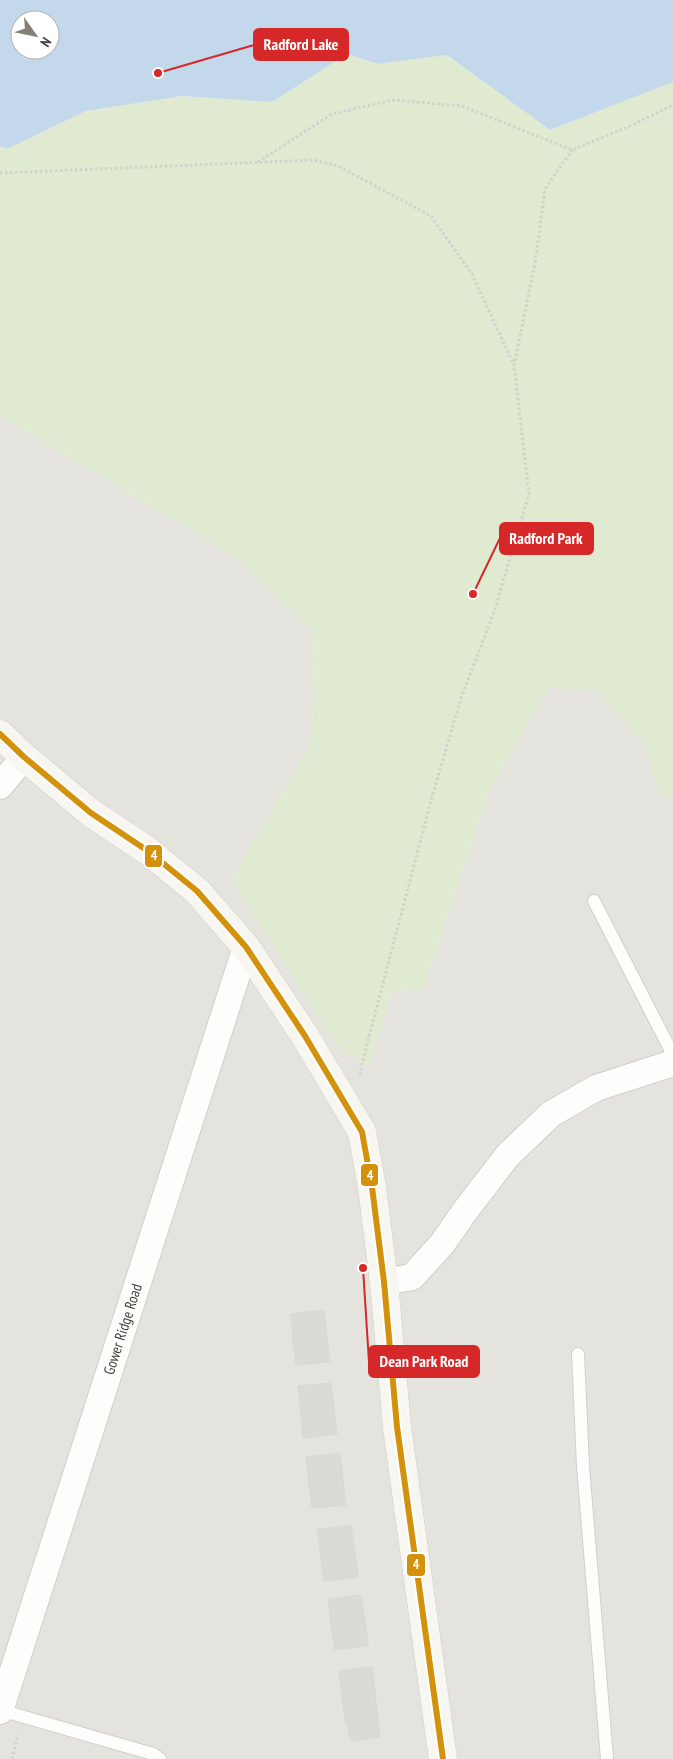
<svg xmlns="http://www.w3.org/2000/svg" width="673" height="1759" font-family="'PT Sans Narrow',sans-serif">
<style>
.residential{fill:#e5e3dd}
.green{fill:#dfead1}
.water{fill:#c3d9eb;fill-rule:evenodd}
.building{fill:#dcdad6;stroke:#dad8d4}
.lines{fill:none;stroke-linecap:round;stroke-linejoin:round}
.lane-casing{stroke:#d0cfcb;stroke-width:14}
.street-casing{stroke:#d0cfcb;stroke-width:28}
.secondary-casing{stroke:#d0cec5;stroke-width:29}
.path{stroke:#d2d1cc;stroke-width:3;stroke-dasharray:2.5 2.5;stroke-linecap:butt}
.lane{stroke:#fdfdfc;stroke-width:12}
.street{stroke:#fdfdfc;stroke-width:26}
.secondary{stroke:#f7f6f1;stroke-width:28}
.bus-1-casing{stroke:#fff;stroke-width:10}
.bus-1{stroke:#d4920c;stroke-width:6}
.labels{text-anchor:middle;stroke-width:5;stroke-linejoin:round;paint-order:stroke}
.street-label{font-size:15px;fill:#48433a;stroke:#fff}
.leader{fill:none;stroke:#d62828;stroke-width:2}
.callout-dot{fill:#d62828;stroke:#fff;stroke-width:2}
.callout{fill:#d62828;stroke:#d62828;stroke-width:2}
.callout-label{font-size:16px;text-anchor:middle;font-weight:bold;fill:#fff}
.line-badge{stroke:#fff;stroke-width:2}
.badge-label{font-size:14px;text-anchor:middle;font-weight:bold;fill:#fff}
</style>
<rect width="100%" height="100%" fill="#f2f1ee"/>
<!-- residential -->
<path class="residential" d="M0,416L234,556L314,631L312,742L231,880L369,1067L392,992L424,988L489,791L549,687L598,691L646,747L661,795L673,797V1759H0Z"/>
<!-- green -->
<path class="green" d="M347,54L378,64L447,55L550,130L673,82V797L661,796L646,747L598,691L549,687L489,791L424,988L392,992L369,1068L337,1045L231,880L312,742L314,631L234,556L0,416V146L7,149L86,111L182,96L272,102Z"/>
<!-- water -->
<path class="water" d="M0,0H673V82L550,130L447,55L378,64L347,54L272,102L182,96L86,111L7,149L0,146ZM20,20H50V50H20Z"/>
<!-- building -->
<path class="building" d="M324,1310L327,1336L293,1340L291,1314Z
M327,1336L330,1362L296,1365L293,1340Z
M331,1383L334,1409L301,1412L298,1386Z
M334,1409L337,1434L303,1438L301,1412Z
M340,1453L343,1479L309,1483L306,1457Z
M343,1479L346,1505L312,1508L309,1483Z
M351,1525L355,1551L321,1556L317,1530Z
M355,1551L358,1577L324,1581L321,1556Z
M361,1595L365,1621L331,1625L328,1599Z
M365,1621L368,1646L335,1650L331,1625Z
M372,1667L375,1693L342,1697L339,1671Z
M375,1693L380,1737L351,1741L347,1722H345L342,1697Z"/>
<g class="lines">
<!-- lane casing -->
<g class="lane-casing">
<path id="lane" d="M594,901L673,1055
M578,1354L583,1466L607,1759
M0,1710L153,1754L160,1759"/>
</g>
<!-- street casing -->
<g class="street-casing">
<g id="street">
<path d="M0,786L24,757"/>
<path d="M384,1282L412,1277L442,1244L465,1211L508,1155L551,1114L596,1088L673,1063"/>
<path id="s1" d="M0,1711L246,947"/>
</g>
</g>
<!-- secondary casing -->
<g class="secondary-casing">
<path id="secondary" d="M0,734L24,757L91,813L148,851L197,891L246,947L305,1036L362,1132L372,1187L384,1282L397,1427L443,1759"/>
</g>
<!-- path -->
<path class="path" d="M258,162L332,114L393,100L462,106L572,150L628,127L673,105
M0,173L314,160L338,166L431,216L472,274L514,365
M361,1075L360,1072L367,1044L432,797L461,698L494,612L529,494L514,366L535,263L545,189L572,150
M12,1759L18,1734"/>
<!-- lane -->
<use href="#lane" class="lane"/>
<!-- street -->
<use href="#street" class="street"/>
<!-- secondary -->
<use href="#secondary" class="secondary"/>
<!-- bus-1 casing -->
<g class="bus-1-casing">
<path id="bus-1" d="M0,734L24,757L91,813L148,851L197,891L246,947L305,1036L362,1132L372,1187L384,1282L397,1427L443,1759"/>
</g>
<!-- bus-1 -->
<use href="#bus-1" class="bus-1"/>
</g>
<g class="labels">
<!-- street labels -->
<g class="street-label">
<text dy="5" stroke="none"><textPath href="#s1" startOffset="401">Gower Ridge Road</textPath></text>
</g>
</g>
<!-- callouts -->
<path class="leader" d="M158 73L254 45M473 594L500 538M363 1268L369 1362"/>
<g class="callout-dot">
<circle cx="158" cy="73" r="5"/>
<circle cx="473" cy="594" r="5"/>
<circle cx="363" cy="1268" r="5"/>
</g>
<g class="callout">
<rect x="254" y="29" width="94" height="31" rx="5"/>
<rect x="500" y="523" width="93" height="31" rx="5"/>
<rect x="369" y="1346" width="110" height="31" rx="5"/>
</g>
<g class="callout-label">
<text x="301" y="50">Radford Lake</text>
<text x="546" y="544">Radford Park</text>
<text x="424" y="1367">Dean Park Road</text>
</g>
<g class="line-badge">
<rect x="144" y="844" width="19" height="24" rx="5" fill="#d4920c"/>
<rect x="360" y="1163" width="19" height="24" rx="5" fill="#d4920c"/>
<rect x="406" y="1553" width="20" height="24" rx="5" fill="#d4920c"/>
</g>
<g class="badge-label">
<text x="154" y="860">4</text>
<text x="370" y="1180">4</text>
<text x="416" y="1569">4</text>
</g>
<!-- north arrow -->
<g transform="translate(35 35) rotate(123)"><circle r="24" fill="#ffffff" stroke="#b6b4b0"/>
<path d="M0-4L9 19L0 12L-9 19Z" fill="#848079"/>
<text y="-8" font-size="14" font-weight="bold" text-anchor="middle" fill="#48433a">N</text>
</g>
</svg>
